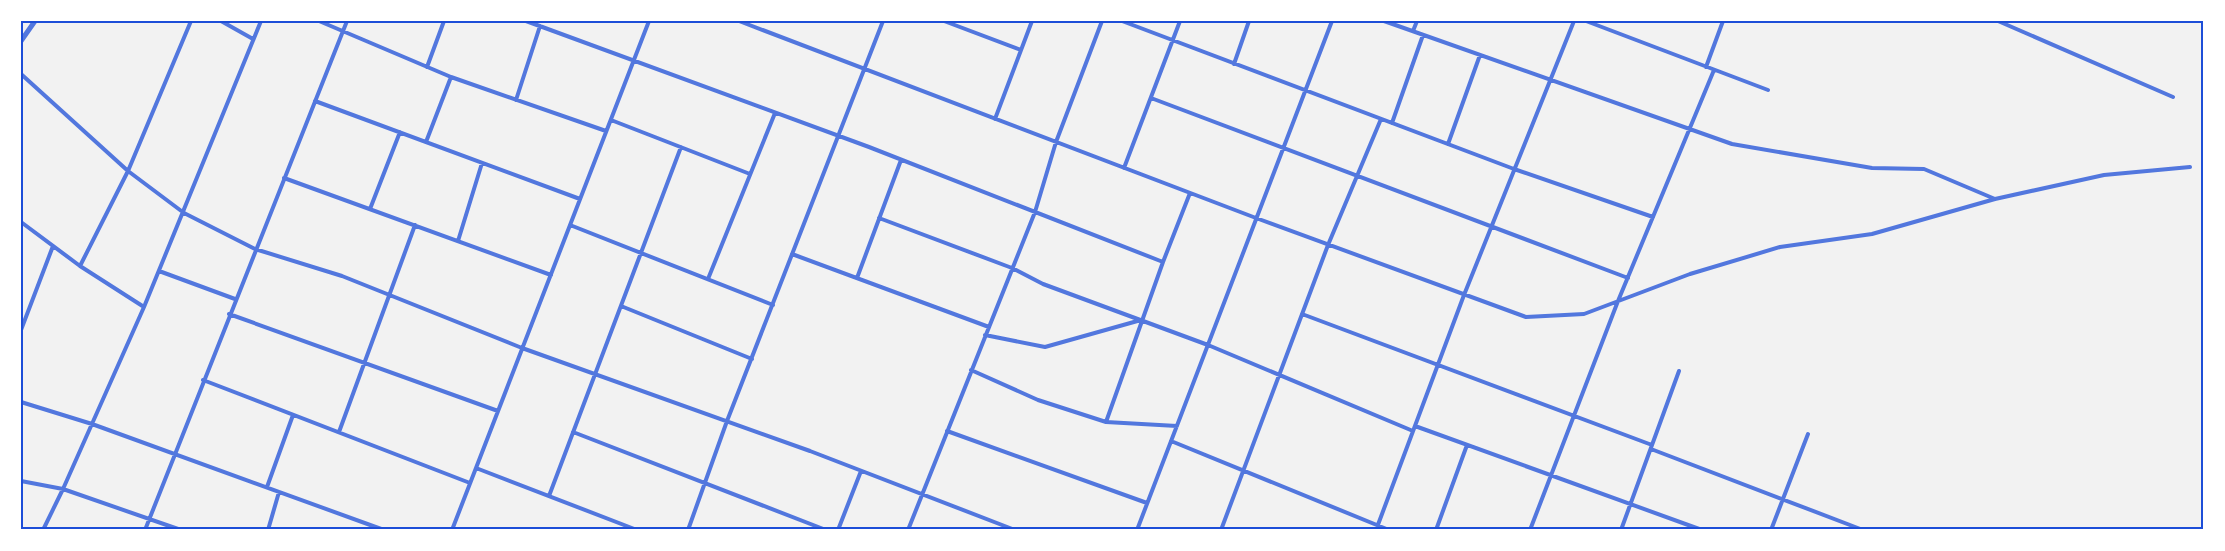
<svg xmlns="http://www.w3.org/2000/svg" width="2225" height="551" font-family="'IBM Plex Sans',sans-serif">
<style>
.lines{fill:none;stroke-linecap:round;stroke-linejoin:round}
.minor{stroke:#5277de;stroke-width:4}
.tertiary{stroke:#5277de;stroke-width:5}
.neatline{fill:none;stroke:#1d4ed8;stroke-width:2}
</style>
<rect width="100%" height="100%" fill="#f2f2f2"/>
<g class="lines">
<!-- minor -->
<path class="minor" d="M221,21L253,39
M319,21L451,77L606,131
M526,21L869,147L1163,262
M739,21L1256,218L1526,317L1584,314L1690,274L1780,247L1872,234L1995,199L2104,175L2190,167
M944,21L1021,50
M1122,21L1514,169L1653,217
M1384,21L1732,144L1872,168L1924,169L1995,199
M1586,21L1768,90
M1998,21L2173,97
M1413,31L1417,21
M1234,64L1249,21
M427,67L444,21
M1706,67L1723,21
M21,74L128,171L184,213L255,249L342,276L522,348L810,451L1015,530
M1151,98L1628,278
M516,100L540,26
M315,101L580,199
M995,119L1032,21
M611,120L750,174
M1392,123L1423,35
M426,142L451,77
M1448,144L1480,55
M1124,168L1180,21
M284,178L551,275
M370,209L400,132
M879,218L1012,268L1043,284L1208,345L1413,431
M21,222L80,266L144,307
M570,225L773,305
M458,241L482,163
M792,254L989,327
M80,266L128,171L191,21
M159,271L235,299
M857,278L901,160
M708,279L775,113
M621,306L752,359
M229,314L498,411
M1302,314L1652,445
M21,330L53,246
M985,335L1045,347L1141,320
M971,370L1038,400L1106,422L1177,426
M203,380L470,483
M21,402L92,424L384,530
M1106,422L1163,262L1190,193
M1415,426L1702,530
M947,431L1147,503
M339,432L415,225
M573,432L826,530
M1171,441L1389,530
M1651,449L1863,530
M476,468L637,530
M21,481L63,489L181,530
M267,487L293,415
M549,496L681,147
M43,530L63,489L144,307L261,21
M145,530L347,21
M268,530L279,492
M452,530L649,21
M688,530L727,421L883,21
M838,530L861,471
M908,530L1035,212L1056,142L1102,21
M1137,530L1332,21
M1221,530L1328,245L1381,119
M1376,530L1464,295L1574,21
M1436,530L1467,445
M1530,530L1618,301L1714,70
M1621,530L1679,371
M1771,530L1808,434"/>
<!-- tertiary -->
<path class="tertiary" d="M21,41L35,21"/>
</g>
<!-- border -->
<rect width="2225" height="551" fill="none" stroke="#ffffff" stroke-width="45"/>
<rect x="22" y="22" width="2180" height="506" class="neatline"/>
</svg>
